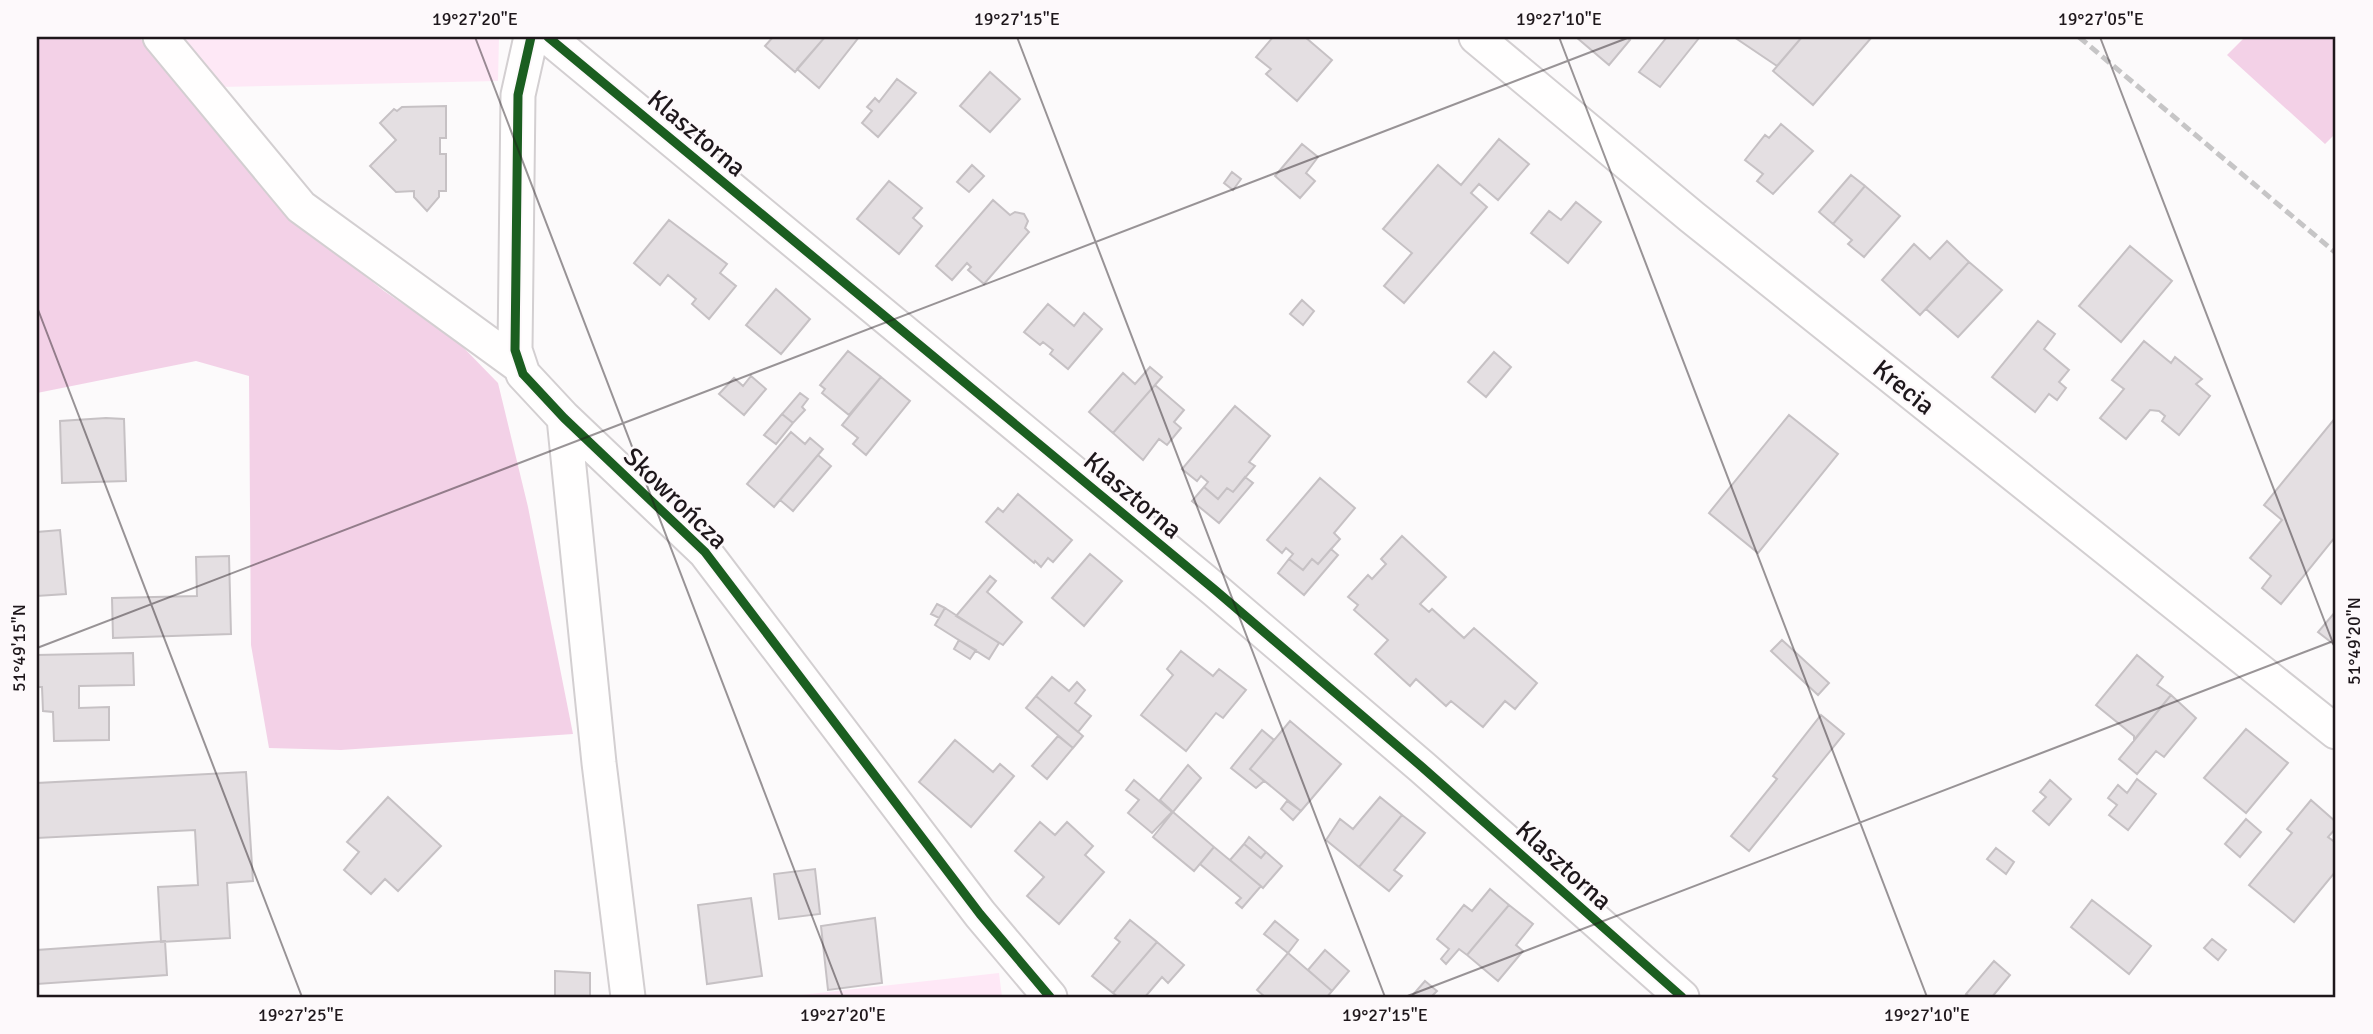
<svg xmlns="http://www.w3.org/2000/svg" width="2373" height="1034" font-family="Signika,sans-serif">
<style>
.green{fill:#fee8f6}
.forest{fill:#f3d1e7}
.building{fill:#e4dfe2;stroke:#c6c1c4;stroke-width:2}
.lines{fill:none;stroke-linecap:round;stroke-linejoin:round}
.minor-casing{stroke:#d3cfd1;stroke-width:37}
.minor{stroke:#fffefe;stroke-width:33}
.rail{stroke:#c6c5c6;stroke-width:5;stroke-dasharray:10 5;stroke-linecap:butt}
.cycleway-casing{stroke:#fdf9fb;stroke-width:13}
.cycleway{stroke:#1b5e20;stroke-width:9}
.ticks{fill:none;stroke:#1e171b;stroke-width:2;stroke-opacity:0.45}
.labels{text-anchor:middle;stroke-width:5;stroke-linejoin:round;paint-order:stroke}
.street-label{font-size:26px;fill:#1e171b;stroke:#fdf9fb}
.neatline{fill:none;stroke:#1e171b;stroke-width:2.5}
.ticks-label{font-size:18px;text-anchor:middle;fill:#1e171b}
</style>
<rect width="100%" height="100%" fill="#fcfafb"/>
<!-- green -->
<path class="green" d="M176,37H499L498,81L220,87Z
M999,973L1002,997H783Z"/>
<!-- forest -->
<path class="forest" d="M37,37H139L282,210L384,291L456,340L498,383L528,507L573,734L341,750L269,748L251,645L249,376L196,361L37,393Z
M2245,37H2336V133L2325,144L2227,55Z"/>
<!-- building -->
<path class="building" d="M773,37H825L795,72L765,46Z
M825,37H859L819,88L797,69Z
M1273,37H1305L1332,60L1297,101L1266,74L1271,69L1256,57Z
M1576,37H1626L1630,40L1609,65Z
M1667,37L1699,38L1660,87L1639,72Z
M1734,37H1802L1777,66Z
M1802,37H1872L1813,105L1773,71Z
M990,72L1020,99L990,132L960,106Z
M897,79L916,93L878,137L862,123L872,111L867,107L875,98L879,102Z
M446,106V138H440V154H446V191H439V197L427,211L414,197V191L396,192L370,166L396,140L380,123L394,109L397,111L402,107Z
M1781,124L1813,151L1773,194L1757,181L1763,174L1745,160L1765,135L1769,138Z
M1499,139L1529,164L1498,200L1479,184L1471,193L1487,207L1404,303L1384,286L1412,253L1383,229L1438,165L1461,185Z
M1302,144L1318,157L1306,173L1315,181L1300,198L1275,176Z
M972,165L984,176L969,192L957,182Z
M1232,172L1241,179L1233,190L1224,183Z
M1851,175L1865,186L1833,224L1819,212Z
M889,181L922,208L913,218L922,226L899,254L857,219Z
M1865,186L1900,216L1864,257L1848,244L1852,240L1833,224Z
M993,200L1010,215L1015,212L1024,214L1028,221L1025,228L1029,232L984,284L968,270L971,267L967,263L952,280L936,266Z
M1576,202L1601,222L1568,263L1531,233L1549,211L1561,220Z
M669,220L727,264L720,273L736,286L709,319L692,304L696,299L668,275L660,285L634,263Z
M1947,241L1969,262L1920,315L1882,280L1914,244L1930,259Z
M2130,246L2172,281L2121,342L2079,306Z
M1969,262L2002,290L1958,337L1926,309Z
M776,289L810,319L781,354L746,325Z
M1302,300L1314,311L1303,325L1290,314Z
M1048,304L1074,326L1084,313L1102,329L1068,369L1050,354L1053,350L1043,342L1040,345L1024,332Z
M2038,321L2055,334L2044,349L2069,370L2059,382L2066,388L2057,400L2049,394L2035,412L1992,377Z
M2144,341L2171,363L2175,357L2202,379L2196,384L2210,396L2179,435L2162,421L2165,416L2159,411L2150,410L2126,439L2100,418L2124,389L2112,380Z
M848,351L881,377L849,415L822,393L825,389L820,385Z
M1494,352L1511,367L1486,397L1468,382Z
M1150,367L1162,377L1113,433L1089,412L1123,373L1135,384Z
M751,376L766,389L744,415L719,394L734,378L743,386Z
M881,377L910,401L866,455L853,444L858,438L842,425Z
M1155,385L1184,410L1174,422L1181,428L1167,445L1159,439L1143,460L1113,433Z
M800,393L808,399L802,407L805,410L793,423L782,414Z
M1235,406L1270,436L1249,462L1255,466L1233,492L1227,488L1218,499L1204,487L1208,482L1201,476L1197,481L1182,469Z
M782,414L793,423L776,444L764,435Z
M1789,415L1838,454L1758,553L1709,513Z
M2336,417V536L2281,604L2262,588L2271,576L2250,558L2282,520L2264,505Z
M106,418L124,419L126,481L62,483L60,421Z
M791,432L805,444L810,438L823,449L774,507L747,484Z
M818,455L831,466L793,511L780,500Z
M1245,477L1253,483L1219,523L1192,501L1204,487L1218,499L1227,488L1233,492Z
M1320,478L1355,508L1334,533L1340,539L1318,564L1312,559L1303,570L1289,559L1293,554L1286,548L1282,553L1267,540Z
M1018,494L1072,540L1053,562L1048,558L1041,567L1035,561L1034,563L986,522L998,508L1003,512Z
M60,530L66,594L37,596V532Z
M1402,536L1446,577L1420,604L1429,612L1432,609L1464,638L1474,628L1537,683L1515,709L1505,701L1483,727L1451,701L1446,706L1416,679L1410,686L1375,654L1388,640L1354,610L1358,605L1348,597L1368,575L1372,579L1386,564L1381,559Z
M1331,549L1338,555L1304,595L1278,573L1289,559L1303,570L1312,559L1318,564Z
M1090,554L1122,581L1084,626L1052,598Z
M229,556L231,634L113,638L112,598L197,596L196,557Z
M990,576L996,581L987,592L1022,622L1003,645L956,616Z
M937,604L945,608L939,618L931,614Z
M945,608L999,643L989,659L935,625Z
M2336,611V646L2318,632Z
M959,640L976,650L970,659L954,649Z
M1782,640L1829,683L1818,695L1771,651Z
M1181,651L1213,676L1219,669L1246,690L1223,718L1216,713L1186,751L1141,715L1173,675L1167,669Z
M133,653L134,685L79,686V708L109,707V740L54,741L53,712L43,711L42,687H37V655Z
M2137,655L2163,677L2157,685L2171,695L2134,740V736L2096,705Z
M1052,677L1069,691L1077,682L1085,690L1075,703L1091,716L1078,732L1036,696Z
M2171,695L2196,718L2164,757L2156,751L2137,774L2119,759Z
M1036,696L1083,736L1073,748L1026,708Z
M1821,715L1844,734L1749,851L1731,836L1777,779L1773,776Z
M1290,721L1341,764L1301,811L1250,769Z
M2246,729L2288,763L2246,813L2204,778Z
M1262,730L1274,740L1250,769L1264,781L1256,788L1231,768Z
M1058,736L1073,748L1047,779L1032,766Z
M955,740L993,772L1000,764L1014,776L971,827L919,782Z
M1188,765L1201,778L1173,812L1160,800Z
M246,772L253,881L227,883L230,938L161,942L158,887L198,885L195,830L37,838V783Z
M2137,779L2156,794L2128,830L2109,815L2117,805L2108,798L2118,785L2127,793Z
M1134,780L1172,812L1152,833L1128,813L1139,800L1126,790Z
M2050,780L2071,799L2049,825L2033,811L2046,797L2040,792Z
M388,797L441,846L398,891L385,879L371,894L344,870L359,852L347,842Z
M1380,797L1402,815L1359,867L1326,840L1340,819L1353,829Z
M2311,800L2336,822V828L2328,837L2336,843V871L2294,922L2249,885L2292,833L2287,829Z
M1287,801L1301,811L1293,820L1281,809Z
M1173,812L1214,847L1194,871L1153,837Z
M1402,815L1425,833L1394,870L1402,876L1389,891L1359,867Z
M2246,819L2261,832L2240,857L2225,844Z
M1040,822L1055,835L1067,822L1093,846L1085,855L1104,872L1059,924L1027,896L1044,877L1015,851Z
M1249,837L1266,852L1261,858L1244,844Z
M1244,844L1261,858L1266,852L1282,866L1263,888L1230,860Z
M1214,847L1261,886L1242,908L1236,903L1241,898L1200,864Z
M1996,848L2014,862L2006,874L1987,859Z
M815,869L820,914L779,919L774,874Z
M1490,889L1509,905L1467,955L1459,949L1446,964L1441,959L1449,949L1437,939L1464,905L1472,911Z
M751,898L762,976L707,984L698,905Z
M2092,900L2151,946L2129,974L2071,927Z
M1509,905L1533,924L1516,945L1523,951L1498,981L1467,955Z
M875,918L882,983L828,990L821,926Z
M1130,920L1157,942L1113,993L1092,976L1120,942L1115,938Z
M1275,921L1298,940L1288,953L1264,934Z
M2212,939L2226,950L2218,960L2204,948Z
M165,941L167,975L37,984V950Z
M1157,942L1184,965L1168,983L1162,977L1145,997H1118L1113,993Z
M1325,950L1349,971L1332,991L1308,970Z
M1288,953L1332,991L1327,997H1265L1257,990Z
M1994,961L2010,975L1992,997H1970L1966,994Z
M555,971L590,973V997H555Z
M1425,981L1437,991L1431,997H1411Z"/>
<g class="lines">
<!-- minor casing -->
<g class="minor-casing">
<path id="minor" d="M160,37L301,207L518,365
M531,37L518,95L515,350L523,374L564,418L705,552L980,914L1050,997
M548,37L1215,590L1422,767L1682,997
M1476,37L1692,217L2336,732
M564,418L599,763L628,997"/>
</g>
<!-- minor -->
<use href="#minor" class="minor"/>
<!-- rail -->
<path class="rail" d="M2079,37L2336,253"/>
<!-- cycleway casing -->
<g class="cycleway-casing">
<path id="cycleway" d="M531,37L518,95L515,350L523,374L564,418L705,552L980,914L1050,997
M548,37L1215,590L1422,767L1682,997"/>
</g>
<!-- cycleway -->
<use href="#cycleway" class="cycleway"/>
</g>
<!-- ticks -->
<path class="ticks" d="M475,37L843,997M1017,37L1385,997M1559,37L1927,997M2100,37L2336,651M37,307L302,997M37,648L1630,37M1405,997L2336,640"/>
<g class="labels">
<!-- street labels -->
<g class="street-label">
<text transform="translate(697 133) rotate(40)" y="9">Klasztorna</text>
<text transform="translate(1904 387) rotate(39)" y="9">Krecia</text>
<text transform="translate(1133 495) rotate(40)" y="9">Klasztorna</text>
<text transform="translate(676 498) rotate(44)" y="9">Skowrończa</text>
<text transform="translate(1564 865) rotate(42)" y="9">Klasztorna</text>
</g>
</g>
<!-- border -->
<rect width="2373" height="1034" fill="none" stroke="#fdf9fb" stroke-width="77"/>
<rect x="38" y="38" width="2296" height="958" class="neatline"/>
<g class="ticks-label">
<text x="475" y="25">19°27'20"E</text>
<text x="1017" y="25">19°27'15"E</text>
<text x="1559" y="25">19°27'10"E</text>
<text x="2101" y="25">19°27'05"E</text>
<text transform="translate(2354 641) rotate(-90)" y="6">51°49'20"N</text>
<text transform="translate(19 648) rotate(-90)" y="6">51°49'15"N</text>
<text x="301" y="1021">19°27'25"E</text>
<text x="843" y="1021">19°27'20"E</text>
<text x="1385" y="1021">19°27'15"E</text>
<text x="1927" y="1021">19°27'10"E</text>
</g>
</svg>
